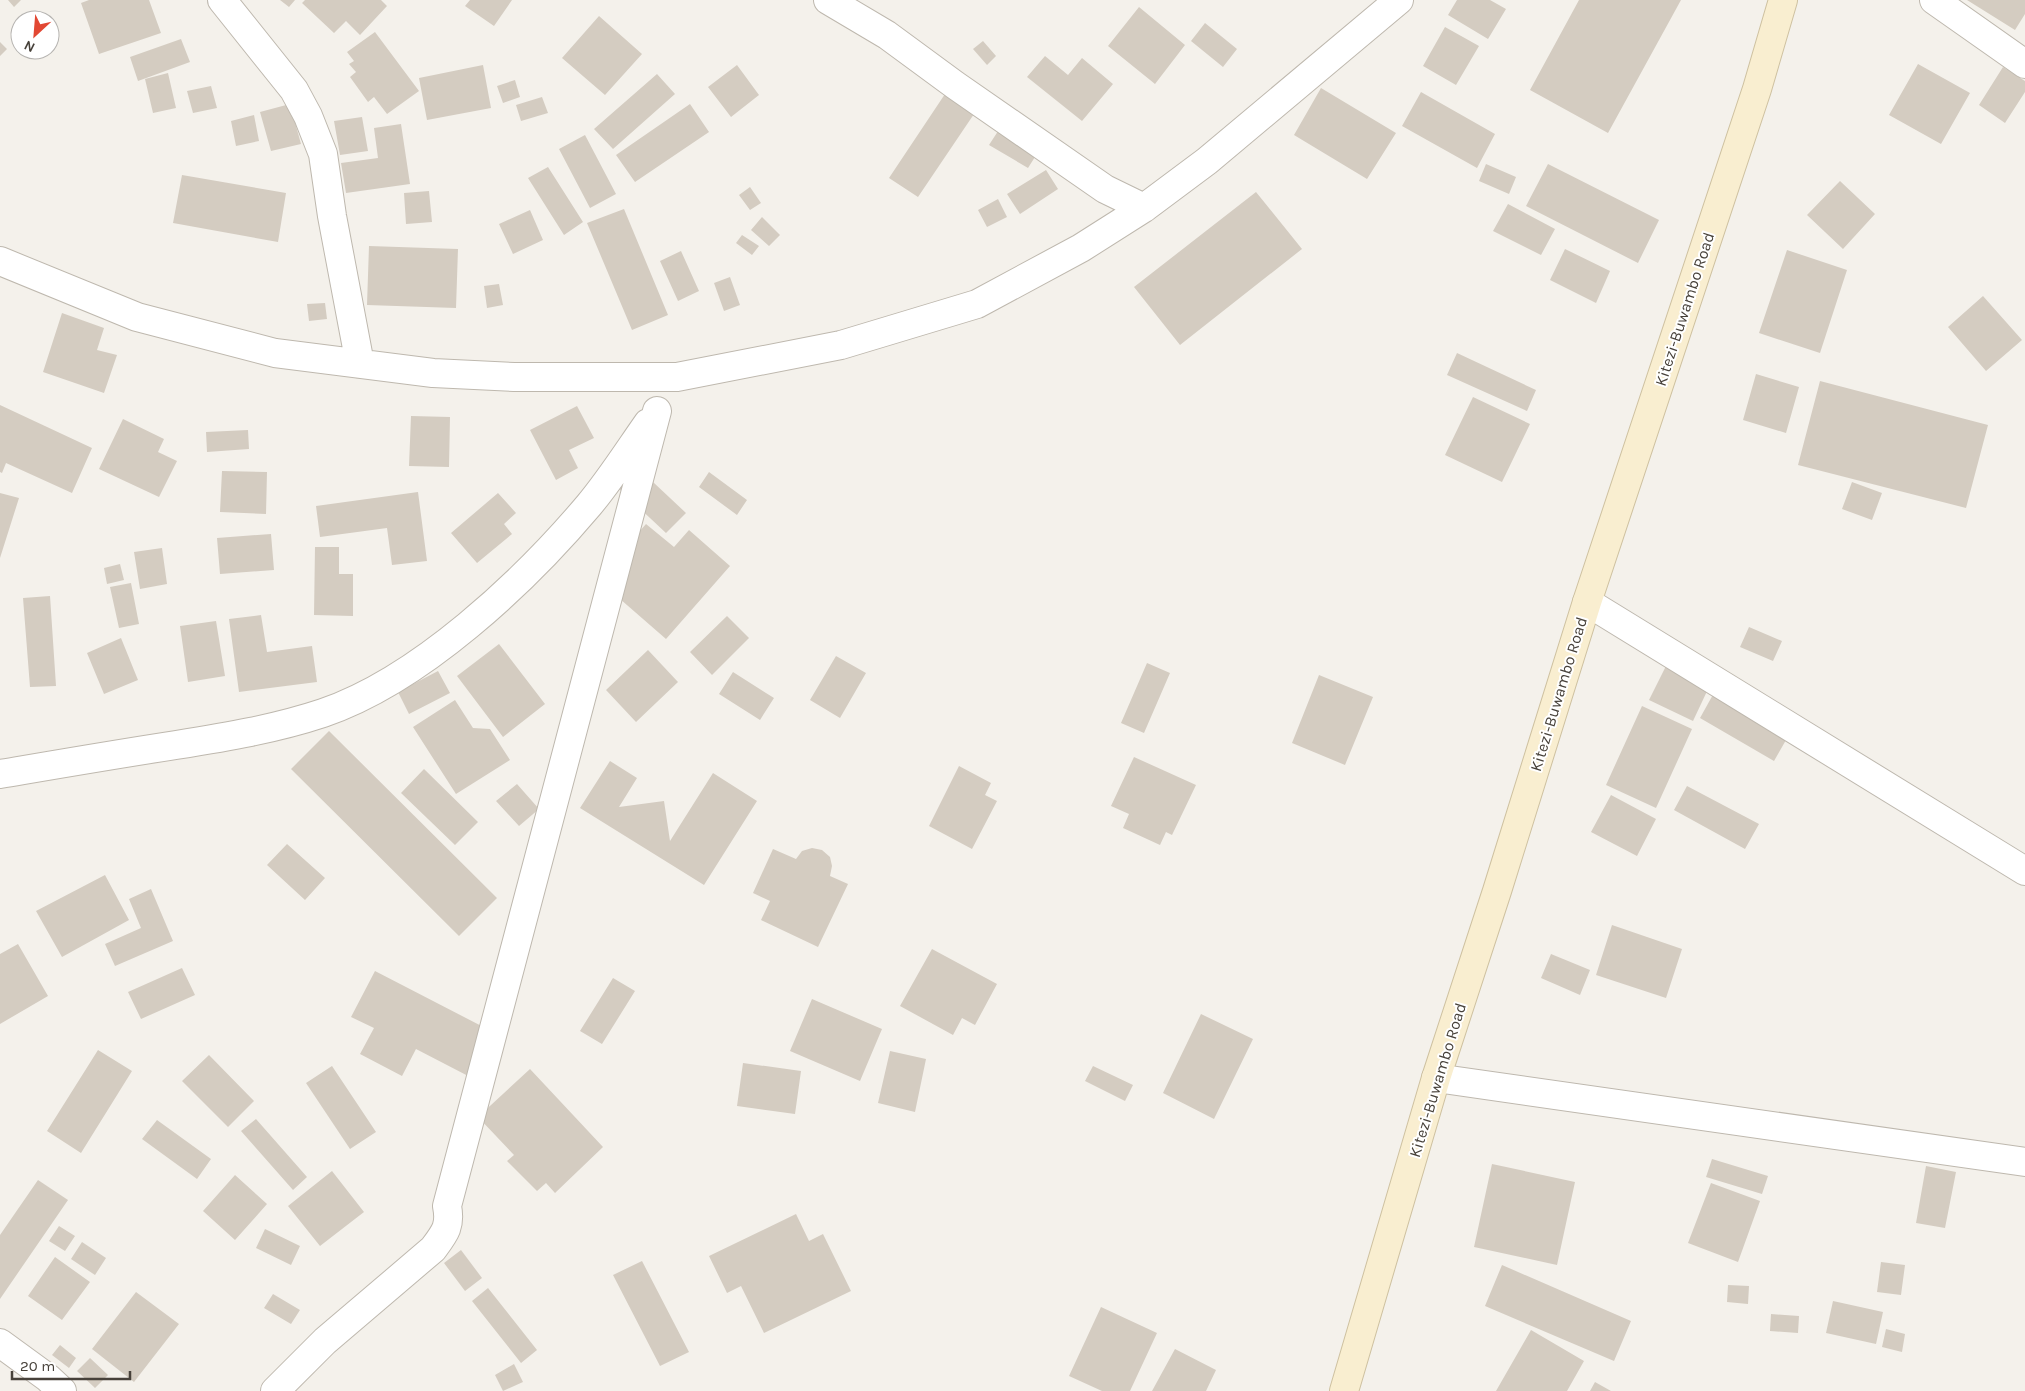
<svg xmlns="http://www.w3.org/2000/svg" width="2025" height="1391" font-family="Karla,sans-serif">
<style>
.building{fill:#d4ccc1}
.lines{fill:none;stroke-linecap:round;stroke-linejoin:round}
.street-casing{stroke:#beb8ae;stroke-width:30}
.secondary-casing{stroke:#cec1a0;stroke-width:30}
.street{stroke:#fff;stroke-width:28}
.secondary{stroke:#f9eed0;stroke-width:28}
.labels{text-anchor:middle;stroke-width:4;stroke-linejoin:round;paint-order:stroke}
.street-label{font-size:16px;fill:#47413a;stroke:#fff}
</style>
<rect width="100%" height="100%" fill="#f4f1eb"/>
<!-- building -->
<path class="building" d="M8,0H21L14,7Z
M89,0H149L161,33L99,54L81,3Z
M280,0H295L289,7Z
M305,0H381L387,6L360,35L346,21L334,33L302,3Z
M470,0H512L494,26L465,6Z
M1457,0H1490L1506,9L1488,39L1448,15Z
M1579,0H1681L1608,133L1530,90Z
M1967,0H2025V14L2015,30Z
M1139,7L1185,45L1155,84L1108,46Z
M599,16L642,54L605,95L562,58Z
M1205,23L1237,49L1223,67L1191,41Z
M1445,27L1479,46L1456,85L1423,66Z
M375,32L419,91L387,114L374,97L368,102L350,77L356,72L349,64L354,61L347,52Z
M181,39L190,62L138,81L130,57Z
M983,41L996,56L987,65L973,49Z
M0,42L7,49L0,56Z
M1045,56L1068,75L1082,58L1113,84L1082,121L1027,77Z
M1918,64L1970,93L1941,144L1889,115Z
M483,65L491,108L427,120L419,78Z
M737,65L759,95L731,117L708,87Z
M2003,67L2025,81V92L2005,123L1979,105Z
M168,73L176,108L153,113L145,79Z
M657,74L675,94L613,149L594,129Z
M515,80L520,97L503,103L497,86Z
M211,86L217,108L193,113L187,91Z
M1321,88L1396,133L1367,179L1294,135Z
M1421,92L1495,134L1477,168L1402,126Z
M945,94L974,114L918,197L889,178Z
M542,97L548,113L521,121L516,105Z
M290,104L301,144L271,151L260,112Z
M690,104L709,132L635,182L616,155Z
M254,115L259,141L236,146L231,121Z
M362,117L368,151L340,155L334,121Z
M401,124L410,184L346,193L341,163L378,158L374,128Z
M1002,125L1040,149L1028,168L989,145Z
M585,135L616,194L590,208L559,149Z
M1486,164L1516,177L1509,194L1479,181Z
M1548,164L1659,220L1638,263L1526,206Z
M548,167L583,222L564,235L528,178Z
M1046,170L1058,189L1020,214L1007,194Z
M182,175L286,193L278,242L173,223Z
M1840,181L1875,214L1843,249L1807,215Z
M750,187L761,203L750,210L739,195Z
M429,191L432,222L406,224L404,193Z
M1256,192L1302,249L1180,345L1134,287Z
M998,199L1007,217L987,227L978,210Z
M1508,204L1555,229L1541,255L1493,231Z
M624,209L668,315L632,330L587,223Z
M530,210L543,240L513,254L499,224Z
M762,217L780,235L769,246L751,230Z
M742,235L759,246L752,255L736,243Z
M369,246L458,249L456,308L367,305Z
M1565,249L1610,271L1596,303L1550,280Z
M1787,250L1847,270L1820,353L1759,333Z
M681,251L699,291L678,301L660,261Z
M730,277L740,305L724,311L714,283Z
M499,284L503,305L487,308L484,286Z
M1983,296L2022,340L1986,371L1948,327Z
M325,303L327,319L309,321L307,304Z
M62,313L104,328L97,350L117,355L104,393L43,372Z
M1457,353L1536,390L1527,411L1447,375Z
M1756,374L1799,387L1786,433L1743,420Z
M1820,381L1988,425L1966,508L1798,465Z
M1473,397L1530,424L1502,482L1445,455Z
M0,405L92,448L72,493L6,463L2,473L0,472Z
M577,406L594,438L569,450L578,468L556,480L530,430Z
M411,416L450,417L449,467L409,466Z
M123,419L164,439L158,452L177,461L159,497L99,469Z
M248,430L249,449L207,452L206,432Z
M637,467L686,513L666,533L618,488Z
M222,471L267,472L266,514L220,512Z
M709,472L747,500L737,515L699,487Z
M1852,482L1882,493L1872,520L1842,509Z
M418,492L427,561L392,565L387,528L320,537L316,506Z
M0,493L19,498L0,558Z
M498,493L516,513L504,524L512,534L477,563L451,533Z
M646,524L674,547L689,530L730,566L666,639L612,592L610,565Z
M271,534L274,570L220,574L217,538Z
M315,547H339V574H353V616L314,615Z
M162,548L167,584L140,589L134,552Z
M120,564L124,580L107,584L104,568Z
M131,583L139,624L119,628L110,587Z
M50,596L56,686L30,687L23,598Z
M261,615L267,652L312,646L317,682L239,692L229,619Z
M727,616L749,638L712,675L690,652Z
M216,621L225,676L188,682L180,626Z
M1749,627L1782,641L1773,661L1740,647Z
M121,638L138,680L104,694L87,653Z
M499,644L545,704L503,737L457,676Z
M648,650L678,682L636,722L606,690Z
M836,656L866,673L840,718L810,700Z
M1147,663L1170,673L1144,733L1121,723Z
M1666,666L1709,687L1693,721L1649,700Z
M438,671L450,693L409,714L398,692Z
M733,672L774,698L760,720L719,694Z
M1319,675L1373,697L1345,765L1292,743Z
M1715,691L1790,733L1774,761L1700,718Z
M455,700L473,728L490,729L510,760L456,794L413,727Z
M1642,706L1692,729L1656,808L1606,785Z
M329,731L497,898L459,936L291,769Z
M1134,757L1196,785L1172,835L1166,832L1160,845L1123,828L1129,814L1111,806Z
M610,761L637,778L619,807L664,801L670,841L713,773L757,801L704,885L580,808Z
M959,766L991,783L985,795L997,801L972,849L929,826Z
M424,769L478,822L455,845L401,793Z
M517,784L539,809L519,826L496,801Z
M1687,786L1759,824L1745,849L1674,810Z
M1611,795L1656,819L1637,856L1591,832Z
M287,844L325,878L305,900L267,865Z
M812,848L822,850L830,857L832,866L830,876L848,884L818,947L761,920L770,901L753,893L773,849L796,859L802,851Z
M105,875L129,920L62,957L36,911Z
M151,889L173,941L115,966L105,944L141,928L129,899Z
M1612,925L1682,949L1666,998L1596,975Z
M18,944L48,996L0,1024V954Z
M932,949L997,984L975,1025L962,1018L953,1035L900,1006Z
M1551,954L1590,970L1580,995L1541,978Z
M182,968L195,995L141,1019L128,992Z
M375,971L495,1033L472,1078L416,1049L402,1076L360,1054L374,1028L351,1017Z
M613,978L635,991L602,1044L580,1031Z
M812,999L882,1029L860,1081L790,1051Z
M1201,1014L1253,1039L1214,1119L1163,1093Z
M98,1050L132,1071L81,1153L47,1131Z
M890,1051L926,1059L915,1112L878,1103Z
M209,1055L254,1101L228,1127L182,1081Z
M743,1063L801,1071L795,1114L737,1106Z
M332,1066L376,1132L350,1149L306,1083Z
M1093,1066L1133,1085L1125,1101L1085,1081Z
M530,1069L603,1147L555,1193L546,1183L537,1191L507,1161L514,1155L478,1117Z
M256,1119L307,1177L293,1190L241,1131Z
M157,1120L211,1159L197,1179L142,1139Z
M1712,1159L1768,1176L1762,1194L1706,1177Z
M1492,1164L1575,1182L1557,1265L1474,1247Z
M1926,1166L1956,1172L1945,1228L1916,1223Z
M332,1171L364,1212L320,1246L288,1206Z
M235,1175L267,1204L235,1240L203,1211Z
M38,1180L68,1200L0,1299V1235Z
M1711,1183L1760,1201L1738,1262L1688,1243Z
M796,1214L809,1241L823,1234L851,1291L764,1333L741,1286L727,1293L709,1256Z
M59,1226L75,1236L65,1251L49,1241Z
M265,1229L300,1246L291,1265L256,1248Z
M82,1242L106,1258L95,1275L71,1259Z
M461,1250L482,1278L465,1291L444,1263Z
M55,1257L90,1282L62,1320L28,1296Z
M642,1261L689,1352L660,1366L613,1275Z
M1881,1262L1905,1265L1901,1295L1877,1292Z
M1502,1265L1631,1321L1614,1361L1485,1306Z
M1728,1285L1749,1286L1748,1304L1727,1302Z
M488,1288L537,1350L521,1363L472,1301Z
M136,1292L179,1324L134,1382L92,1349Z
M273,1294L300,1310L291,1324L264,1308Z
M1833,1301L1883,1312L1876,1344L1826,1333Z
M1101,1307L1157,1333L1130,1391H1102L1069,1376Z
M1771,1314L1799,1316L1798,1333L1770,1331Z
M1886,1329L1905,1334L1902,1352L1882,1347Z
M1531,1330L1584,1361L1567,1391H1496Z
M60,1345L76,1358L69,1368L52,1355Z
M1175,1349L1216,1370L1206,1391H1152Z
M90,1358L108,1375L95,1388L77,1371Z
M514,1364L523,1382L503,1391L495,1375Z
M1595,1382L1611,1391H1590Z"/>
<g class="lines">
<!-- street casing -->
<g class="street-casing">
<path id="street" d="M222,0L294,90L308,116L323,154L332,216L360,364
M828,0L887,35L955,85L1105,189L1144,208
M1934,0L2025,64
M0,261L137,317L275,353L433,373L514,377H677L841,345L977,304L1081,248L1144,208L1207,161L1399,0
M1587,602L2025,871
M0,774C59,764 117,754 176,745C226,737 275,729 323,713C420,680 524,582 589,505C610,480 629,450 648,423
M1436,1078L2025,1162
M0,1343L48,1378L62,1391
M275,1391L325,1341L433,1249C445,1233 451,1226 447,1206L657,411"/>
</g>
<!-- secondary casing -->
<g class="secondary-casing">
<path id="secondary" d="M1344,1391L1436,1078L1497,891L1587,602L1757,89L1783,0"/>
</g>
<!-- street -->
<use href="#street" class="street"/>
<!-- secondary -->
<use href="#secondary" class="secondary"/>
</g>
<g class="labels">
<!-- street labels -->
<g class="street-label">
<text transform="translate(1684 309) rotate(-72)" y="6">Kitezi-Buwambo Road</text>
<text transform="translate(1558 694) rotate(-73)" y="6">Kitezi-Buwambo Road</text>
<text transform="translate(1437 1080) rotate(-73)" y="6">Kitezi-Buwambo Road</text>
</g>
</g>
<!-- north arrow -->
<g transform="translate(35 35) rotate(206)"><circle r="24" fill="#ffffff" stroke="#b5b3b0"/>
<path d="M0-4L9 19L0 12L-9 19Z" fill="#e24833"/>
<text y="-8" font-size="14" font-weight="bold" text-anchor="middle" fill="#47413a">N</text>
</g>
<!-- scale -->
<path d="M12 1371v8h118v-8" fill="none" stroke="#47413a" stroke-width="2.5"/>
<text x="20" y="1371" font-size="15" fill="#47413a" stroke="#ffffff" stroke-width="4" paint-order="stroke">20 m</text>
</svg>
